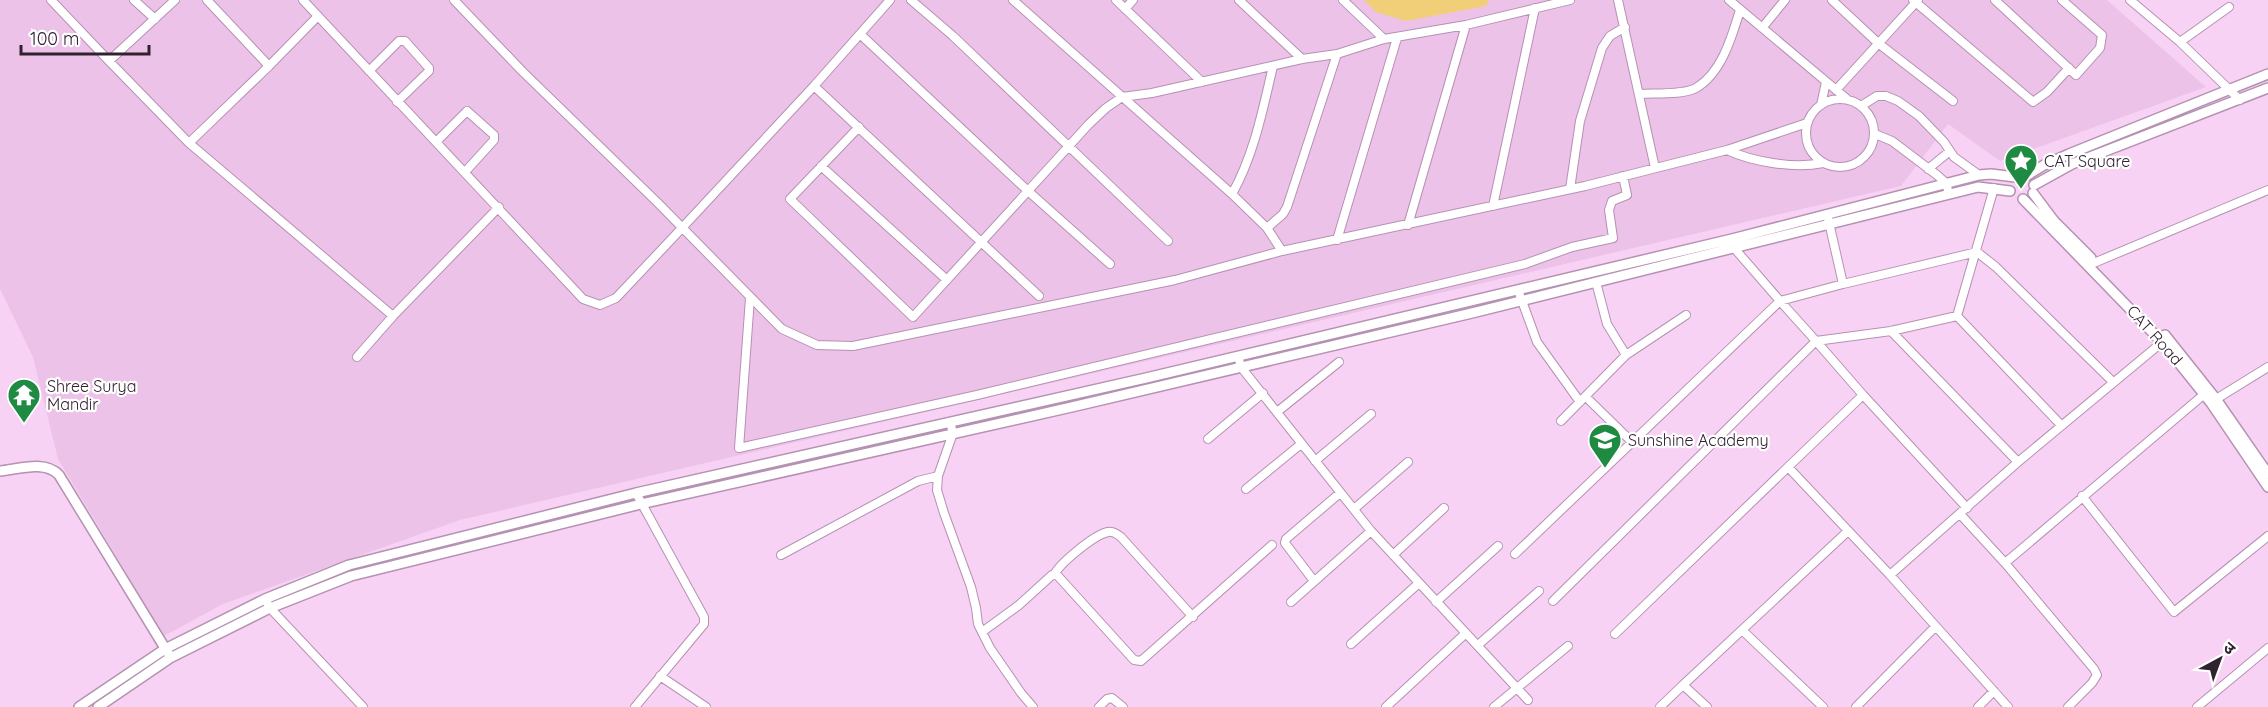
<svg xmlns="http://www.w3.org/2000/svg" width="2268" height="707" font-family="Quicksand,'Noto Sans Devanagari',sans-serif">
<style>
.built{fill:#edc2e9}
.green{fill:#f0cf78}
.lines{fill:none;stroke-linecap:round;stroke-linejoin:round}
.minor-casing{stroke:#b591b2;stroke-width:10}
.tertiary-casing{stroke:#b591b2;stroke-width:12}
.minor{stroke:#fff;stroke-width:8}
.tertiary{stroke:#fff;stroke-width:9}
.labels{text-anchor:middle;stroke-width:4.5;stroke-linejoin:round;paint-order:stroke}
.poi-label{font-size:16px;fill:#30222f;stroke:#fff;text-anchor:start}
.street-label{font-size:16px;fill:#30222f;stroke:#fff}
</style>
<rect width="100%" height="100%" fill="#f8d2f4"/>
<!-- built -->
<path class="built" d="M0,0H2107L2206,87L2000,161L1948,124L1901,186L460,520L223,604L164,636L58,459L33,357L0,289Z"/>
<!-- green -->
<path class="green" d="M1364,0H1489L1486,6L1406,21L1376,12Z"/>
<g class="lines">
<!-- minor casing -->
<g class="minor-casing">
<path id="minor" d="M51,0L109,61L175,0
M134,0L155,19
M207,0L269,66L318,16
M303,0L583,299L600,305L616,298L682,228L814,86L890,0
M454,0L523,72L658,203L782,329L817,345L853,346L1175,280L1282,251L1585,186L1727,150L1807,123
M911,0L953,36L1168,241
M1013,0L1232,194L1267,228L1282,251
M1116,0L1202,82
M1239,0L1302,59
M1343,0L1384,39
M1618,0L1655,168
M1729,0L1847,99
M1832,0L1878,43L1953,101
M1913,0L2033,102L2047,92L2069,68
M1995,0L2076,75L2100,48L2102,35L2062,0
M2130,0L2180,42L2240,100
M1125,9L1133,0
M1762,28L1785,0
M860,34L1028,191L1110,264
M2180,42L2229,7
M109,61L189,143L393,316
M369,71L399,41H405L429,68V71L397,102
M814,86L1039,296
M1836,90L1918,0
M1640,94C1654,93 1684,95 1696,88C1722,73 1732,36 1740,10
M1806 133a34 34 0 1 1 68 0a34 34 0 1 1-68 0Z
M1821,105L1826,82
M1861,106L1877,96H1886L1898,101L1919,116L1944,142L1954,157L1979,175
M859,127L790,199L913,317L1089,124L1106,108L1122,97L1152,93L1302,59L1337,54L1384,39L1466,25L1570,0
M1875,134L1892,141L1937,175L1946,183L1949,194
M436,142L467,111L494,135V140L465,172
M189,143L269,66
M1727,150C1753,162 1795,169 1823,163
M821,166L947,280
M1928,169L1950,151
M1570,189L1580,121L1602,48L1610,36L1625,27
M1232,194C1254,155 1263,109 1273,66
M1493,206L1535,8
M1828,218L1843,284L1977,252L1996,267L2112,381
M1408,225L1466,25
M1267,228L1283,214L1287,207L1337,54
M1337,240L1397,38
M2089,265L2268,190
M1596,282L1607,324L1626,355
M1843,284L1780,301L1816,341L1891,331L1957,316L1994,188
M1518,290L1537,342L1580,402
M750,298L739,448L977,395L1525,264L1572,247L1613,238L1609,210L1612,201L1627,195L1623,176
M1957,316L2061,425
M1891,331L2018,462
M1238,356L1241,367L1371,531L1528,700
M357,357L393,316L499,207
M1863,395L1967,508
M1586,397L1632,442
M2213,401L2268,367
M1277,412L1339,362
M1561,421L1626,355L1686,315
M950,422L953,433L938,476L937,490L944,513L971,587L976,608L978,624L990,648L1021,693L1033,707
M1208,439L1263,393
M1315,461L1371,414
M1246,489L1301,444
M2082,496L2174,612L2268,536
M1354,509L1408,462
M1960,514L2005,563L2094,669L2097,675L2092,683L2068,707
M1515,554L1780,301L1735,249
M781,555L918,481L938,476
M1393,555L1444,508
M2005,563L2208,391
M1054,575C1060,563 1094,535 1108,532C1113,531 1117,534 1121,537L1193,617
M1890,575L2008,707
M1314,581L1285,543L1286,539L1340,493
M265,599L270,608L363,707
M1553,601L1816,341L1863,395L1788,467
M1291,602L1371,531
M1436,602L1498,546
M1742,630L1823,707
M982,632L1019,605L1052,575H1057L1134,660L1141,661L1272,545
M1615,634L1788,467L1890,575L2018,462L2166,339
M1351,644L1419,583
M1478,645L1539,591
M660,676L706,707
M1683,685L1848,531
M635,707L704,624V617L636,493
M1099,707L1107,699L1112,698L1123,707
M1386,707L1466,633
M1494,707L1568,646
M1660,707L1683,685L1707,707
M1856,707L1935,627
M1978,707L1994,691
M2197,707L2268,648"/>
</g>
<!-- tertiary casing -->
<g class="tertiary-casing">
<path id="tertiary" d="M2026,176L2044,165L2069,154L2268,74
M2034,185L2072,164L2268,88
M2033,193L2054,221L2091,258
M2023,199L2162,342L2211,403L2268,487
M2165,335L2216,399L2268,474
M0,471C19,469 45,460 59,475L168,653
M79,707L165,649L265,599L349,565L636,493L1146,378L1732,239L1979,175L1991,174L2015,177
M98,707L170,658L270,608L351,576L641,504L1076,406L1472,313L1978,187L2010,191"/>
</g>
<!-- minor -->
<use href="#minor" class="minor"/>
<!-- tertiary -->
<use href="#tertiary" class="tertiary"/>
</g>
<!-- icons -->
<defs>
<g id="sight-pin" transform="scale(1.725)"><path d="M0 17L-7.5 6A9.5 9.5 0 1 1 7.5 6Z" fill="#1f8b42" stroke="#fff"/><path d="M0-6L1.8-2.2L6-1.7L2.9 1.2L3.7 5.4L0 3.3L-3.7 5.4L-2.9 1.2L-6-1.7L-1.8-2.2Z" fill="#fff"/></g>
<g id="temple-pin" transform="scale(1.725)"><path d="M0 17L-7.5 6A9.5 9.5 0 1 1 7.5 6Z" fill="#1f8b42" stroke="#fff"/><path d="M0-6L5-2H3V0L6.5 2.5H4V6H1.5V3h-3V6H-4V2.5H-6.5L-3 0V-2H-5Z" fill="#fff"/></g>
<g id="school-pin" transform="scale(1.725)"><path d="M0 17L-7.5 6A9.5 9.5 0 1 1 7.5 6Z" fill="#1f8b42" stroke="#fff"/><path d="M0-5L7-2L0 1L-7-2ZM-4 1L0 2.5L4 1V4Q0 6-4 4Z" fill="#fff"/></g>
</defs>
<g fill-rule="evenodd">
<use href="#sight-pin" x="2021" y="161"/>
<use href="#temple-pin" x="24" y="395"/>
<use href="#school-pin" x="1605" y="440"/>
</g>
<g class="labels">
<!-- poi labels -->
<g class="poi-label">
<text x="2044" y="167">CAT Square</text>
<text x="47" y="392">Shree Surya<tspan x="47" dy="18">Mandir</tspan></text>
<text x="1628" y="446">Sunshine Academy</text>
</g>
<!-- street labels -->
<g class="street-label">
<text transform="translate(2155 335) rotate(48)" y="6">CAT Road</text>
</g>
</g>
<!-- north arrow -->
<g transform="translate(2220 659) rotate(41)" stroke="#ffffff" stroke-width="4.5" paint-order="stroke">
<path d="M0-4.5L10 22L0 15L-10 22Z" fill="#30222f"/>
<text y="-9" font-size="16" font-weight="bold" text-anchor="middle" fill="#30222f">उ</text>
</g>
<!-- scale -->
<path d="M21 45v9h128v-9" fill="none" stroke="#30222f" stroke-width="3"/>
<text x="30" y="45" font-size="18" fill="#30222f" stroke="#ffffff" stroke-width="4.5" paint-order="stroke">100 m</text>
</svg>
